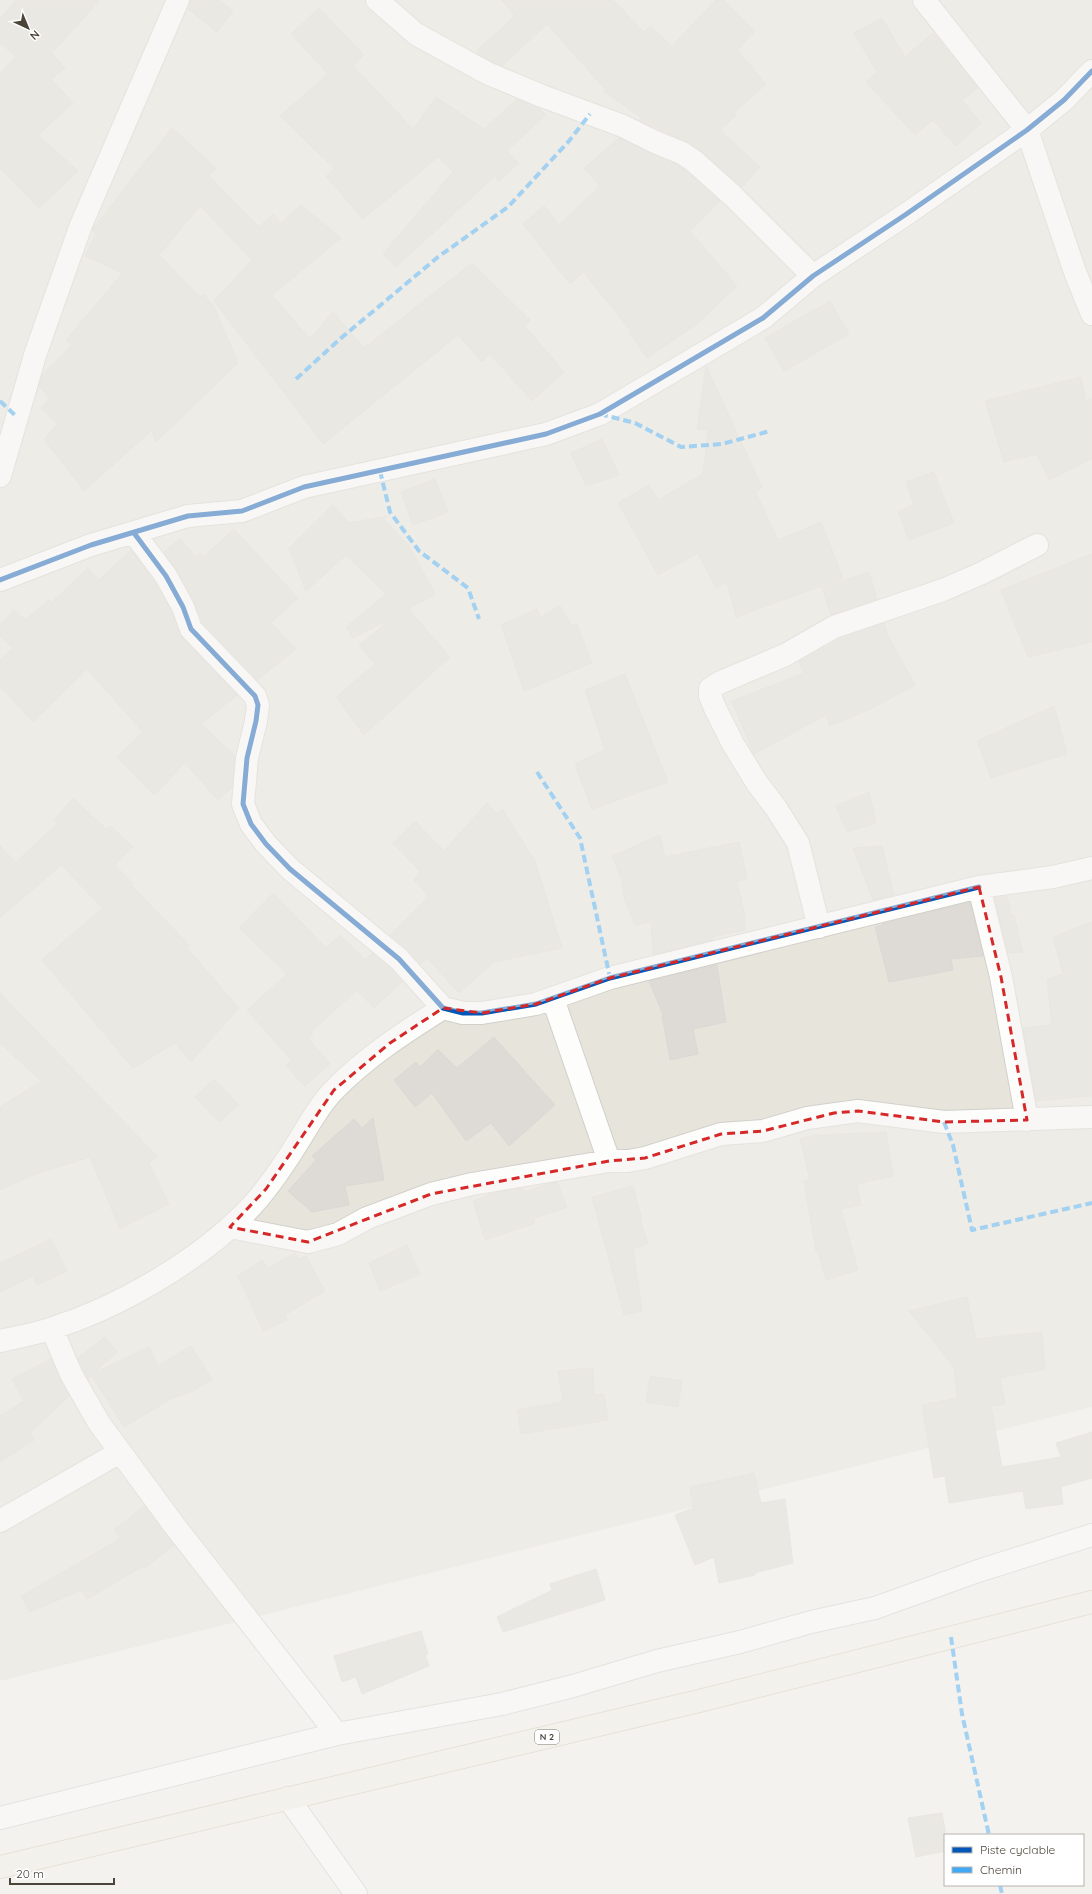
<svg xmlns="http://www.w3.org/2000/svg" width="1092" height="1894" font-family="Quicksand,sans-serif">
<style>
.residential{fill:#e7e4dc}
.building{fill:#dedbd6;stroke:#dcd9d4}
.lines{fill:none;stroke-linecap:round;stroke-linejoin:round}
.minor-casing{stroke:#d2d0cb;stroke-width:24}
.primary-casing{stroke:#d6cebb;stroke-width:24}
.minor{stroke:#fdfdfc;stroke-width:22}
.primary{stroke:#f2efe6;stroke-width:22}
.quiet{stroke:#3fa9f5;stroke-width:4;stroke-dasharray:8 4;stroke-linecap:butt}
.cycleway-casing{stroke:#fff;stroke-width:8}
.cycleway{stroke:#0057b8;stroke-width:5}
.marked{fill:none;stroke:#d62828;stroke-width:3;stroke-dasharray:8 5;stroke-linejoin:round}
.labels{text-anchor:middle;stroke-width:3.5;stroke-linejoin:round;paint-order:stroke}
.shield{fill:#fff;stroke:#817c74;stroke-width:1}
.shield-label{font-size:9px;font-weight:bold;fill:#4b4439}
</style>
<rect width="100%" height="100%" fill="#f4f2ee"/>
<!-- residential -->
<path class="residential" d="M0,0H1092V1407L0,1681Z"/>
<!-- building -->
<path class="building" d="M16,0H100L52,53L65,68L51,79L73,103L38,135L78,171L39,208L0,168V74L16,56L0,43V19Z
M190,0H219L233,11L217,32L188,9Z
M501,0H613L644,32L650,26L672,46L716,0H724L755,31L737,50L766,84L734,113L736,115L720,130L760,167L742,187L702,152L689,143L639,120L642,118L604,91L605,89L547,24L502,66L479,55L476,51L514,17V14Z
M319,8L364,55L353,66L413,129L436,97L484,129L517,99L540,109L546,115L507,151L519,163L499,181L495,176L396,267L383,254L453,172L438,157L363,219L326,176L334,168L280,116L328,74L291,34Z
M882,18L905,57L933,33L978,88L962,100L981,123L956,146L933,120L915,135L866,82L877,72L854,33Z
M172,128L216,168L209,176L259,227L273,214L281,223L301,205L341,238L272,295L310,339L333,312L364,348L472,263L530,320L524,325L564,372L532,401L490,354L482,362L458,335L323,444L214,301L252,260L200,206L159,255L200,297L203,294L214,306L238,363L156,442L152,430L84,491L44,439L57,424L41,408L50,398L39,387L42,375L72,345L66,340L123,273L85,256L96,233L92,230Z
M619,138L676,164L686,171L720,201L690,231L737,286L697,324L647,358L629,332L631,331L583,272L570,284L523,224L544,206L559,225L600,186L584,168Z
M830,301L849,334L784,371L765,338Z
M706,366L762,487L756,493L778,540L821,522L843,578L736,617L727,582L716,588L698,553L658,575L618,503L649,485L658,500L703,474L708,430L697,429Z
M1081,377L1086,401L1092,399V459L1049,480L1037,454L1004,462L985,401Z
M602,439L619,475L586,486L571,453Z
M934,472L954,523L909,540L898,511L914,505L906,482Z
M435,479L448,512L413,525L401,492Z
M333,505L349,523L388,516L384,519L409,546L435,594L408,609L450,657L364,735L336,697L375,664L359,645L384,625L382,623L353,638L346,627L386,594L346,555L306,591L289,548Z
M234,529L298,598L271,623L296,649L257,680L202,622L194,601L177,570L164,552L180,539L196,557L201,553L203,557Z
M131,550L155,583L172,612L182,637L237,695L201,724L235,756L232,787L218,800L185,763L154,795L117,757L143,732L87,669L33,722L0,686V660L13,648L0,636V625L14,610L25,620L49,600L51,603L88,568L99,580Z
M1092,554V642L1028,657L1001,590Z
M869,572L877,599L831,615L822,587Z
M560,606L572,626L577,624L592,663L524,691L501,625L537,609L541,617Z
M884,623L888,636L915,685L870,709L830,726L826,715L754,754L732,701L804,673L799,662L839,640V638Z
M625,674L668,782L592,809L575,764L605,750L585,690Z
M1054,706L1067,754L991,778L977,741Z
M869,792L876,823L847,832L836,806Z
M73,798L107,830L110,826L133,847L115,865L133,883L131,885L189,945L187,948L239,1008L191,1062L175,1043L133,1068L42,960L103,908L61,865L0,918V846L16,862L57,824L54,821Z
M487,803L497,813L503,810L535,861L562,948L494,962L459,993L427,958L421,964L407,949L390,935L429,896L414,880L421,872L393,843L415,821L444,851Z
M660,835L665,857L739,842L747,879L737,881L745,917V930L712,937L713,940L653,955L651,922L635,925L624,898L622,880L612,856Z
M882,846L894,895L873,900L853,848Z
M273,893L326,948L340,935L365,960L372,953L390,968L402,982L374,1008L357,990L311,1032L313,1035L308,1038L330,1064L305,1086L286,1066L292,1061L247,1010L287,974L239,928Z
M1007,896L1011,916L1014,915L1023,952L1008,953L994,898Z
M970,902L983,956L951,959L953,970L889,982L875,927L883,925L882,924Z
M1092,922V1096L1036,1101L1023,1028L1052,1025L1047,979L1063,974L1053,937Z
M717,965L726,1022L693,1029L698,1054L670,1060L662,1016L663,1015L649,981Z
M0,993L157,1156L149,1163L169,1204L120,1229L90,1157L30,1176L0,1190V1107L41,1081L0,1043Z
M494,1037L555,1105L509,1146L491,1123L466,1141L432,1093L415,1107L394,1080L416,1062L420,1067L438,1049L457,1068Z
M214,1079L239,1105L219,1122L195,1097Z
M373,1118L384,1180L345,1186L349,1205L312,1212L288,1191L316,1160L312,1156L354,1119L362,1128Z
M886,1132L893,1176L857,1184L861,1205L841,1209L858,1270L826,1280L818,1252H816L804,1181L810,1180L800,1139L817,1135Z
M557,1182L567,1207L533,1219L535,1223L485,1240L473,1201L497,1192L523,1188L525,1192L543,1185Z
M633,1186L642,1219L640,1220L648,1243L633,1249L642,1311L624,1315L592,1197Z
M51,1239L67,1271L37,1285L33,1276L0,1292V1263Z
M407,1245L420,1274L380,1291L369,1263Z
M295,1253L298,1259L306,1256L325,1291L285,1315L287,1320L263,1331L238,1276L262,1260L268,1268Z
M967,1297L976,1339L1042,1332L1045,1369L1000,1378L1005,1404L991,1406L1002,1467L1061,1457L1056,1443L1092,1432V1478L1061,1487L1063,1504L1026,1509L1023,1491L949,1503L945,1476L934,1478L922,1405L957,1398L954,1367L909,1311Z
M105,1337L117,1352L94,1373L149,1347L158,1366L191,1346L212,1379L192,1392L172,1398L124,1427L92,1376L88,1379L78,1358Z
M51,1359L69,1396L30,1433L34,1440L0,1462V1416L24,1401L12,1379Z
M593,1368L594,1395L604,1394L608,1420L521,1434L517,1410L563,1402L558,1371Z
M650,1376L682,1381L678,1407L646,1402Z
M754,1473L761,1503L785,1499L793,1563L755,1573V1575L719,1583L714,1557L695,1565L675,1515L693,1508L690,1487Z
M144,1506L174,1545L145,1568L143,1566L87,1599L82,1590L29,1612L22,1596L121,1538L114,1530Z
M596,1569L605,1600L503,1632L497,1617L552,1590L550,1584Z
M421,1631L428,1654L425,1655L429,1666L362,1694L356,1677L342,1682L334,1656Z
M942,1813L945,1829V1851L916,1857L908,1818Z"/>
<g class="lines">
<!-- minor casing -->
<g class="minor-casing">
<path id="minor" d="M377,0L416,34L487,73L542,96L623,126L655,142L682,153L694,161L733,196L813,276
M924,0L1027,130L1075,272L1092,314
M0,476L36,352L81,225L178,0
M134,533L166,576L183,607L191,629L255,696L258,705L256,721L247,758L243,804L251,824L266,844L290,869L399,959L443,1008L463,1013H482L536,1004L610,978L979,887
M0,580L91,545L188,516L242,511L304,487L546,434L600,414L763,318L813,276L905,215L1027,130L1064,100L1092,71
M819,927L798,843L776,808L757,783L733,744L715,708L710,696V689L719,683L785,655L834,627L943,590L982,573L1037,545
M553,999L609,1161
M1027,1120L1001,977L979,887L1053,877L1092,868
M230,1227L308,1242L338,1234L367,1218L431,1194L472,1184L609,1161H628L645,1158L721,1134L763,1131L807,1118L858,1111L944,1122L1092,1117
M52,1329L71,1374L99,1423L174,1525L337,1734
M0,1341C18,1337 36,1334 53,1328C119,1307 197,1262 246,1212C267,1191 284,1165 300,1139C310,1123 320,1104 334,1090C366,1057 405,1032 443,1008
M0,1521L120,1452
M288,1798L356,1894
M0,1818L337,1734L502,1704L573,1686L657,1661L740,1642L811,1622L875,1608L978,1571L1092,1535"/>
</g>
<!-- primary casing -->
<g class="primary-casing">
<path id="primary" d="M0,1867L699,1701L1092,1602"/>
</g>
<!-- minor -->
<use href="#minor" class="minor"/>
<!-- primary -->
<use href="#primary" class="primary"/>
<!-- quiet -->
<path class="quiet" d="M296,379L340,339L438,257L508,207L569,141L590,114
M0,401L17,417
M600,414L635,423L681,447L722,444L770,431
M380,471L390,512L419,551L468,588L479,619
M537,772L580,838L610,978
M944,1122L953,1145L972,1230L1092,1203
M951,1637L962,1714L989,1835
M1000,1885L1002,1894"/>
<!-- cycleway casing -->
<g class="cycleway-casing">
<path id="cycleway" d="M134,533L166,576L183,607L191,629L255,696L258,705L256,721L247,758L243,804L251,824L266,844L290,869L399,959L443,1008L463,1013H482L536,1004L610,978L979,887
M0,580L91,545L188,516L242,511L304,487L546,434L600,414L763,318L813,276L905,215L1027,130L1064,100L1092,71"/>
</g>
<!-- cycleway -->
<use href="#cycleway" class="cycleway"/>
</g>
<!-- marked area -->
<path d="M0 0H1092V1894H0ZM979,887L1001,977L1027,1120L944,1122L858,1111L834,1113L763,1131L721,1134L645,1158L609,1161L431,1194L308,1242L230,1227L266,1189L334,1090L390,1043L443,1008L482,1013L536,1004L610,978Z" fill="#f4f2ee" fill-opacity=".55" fill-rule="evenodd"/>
<path class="marked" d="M979,887L1001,977L1027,1120L944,1122L858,1111L834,1113L763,1131L721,1134L645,1158L609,1161L431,1194L308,1242L230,1227L266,1189L334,1090L390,1043L443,1008L482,1013L536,1004L610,978Z"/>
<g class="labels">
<!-- shield labels -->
<rect class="shield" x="535" y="1730" width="24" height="14" rx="3"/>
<g class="shield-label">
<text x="547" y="1740">N 2</text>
</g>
</g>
<!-- legend -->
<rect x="944" y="1834" width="140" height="52" fill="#ffffff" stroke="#b7b4b0"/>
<rect x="952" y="1847" width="20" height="6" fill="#0057b8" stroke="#b7b4b0"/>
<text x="980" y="1854" font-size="12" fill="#4b4439">Piste cyclable</text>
<rect x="952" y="1867" width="20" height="6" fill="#3fa9f5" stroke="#b7b4b0"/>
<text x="980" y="1874" font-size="12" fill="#4b4439">Chemin</text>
<!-- north arrow -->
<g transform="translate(28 28) rotate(136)" stroke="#ffffff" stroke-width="3" paint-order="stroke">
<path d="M0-3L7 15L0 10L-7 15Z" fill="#4b4439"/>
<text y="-6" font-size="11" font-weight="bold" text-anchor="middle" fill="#4b4439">N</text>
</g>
<!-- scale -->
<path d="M10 1878v6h104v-6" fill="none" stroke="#4b4439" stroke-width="2"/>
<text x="16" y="1878" font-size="12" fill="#4b4439" stroke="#ffffff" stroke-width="3" paint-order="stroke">20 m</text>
</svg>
